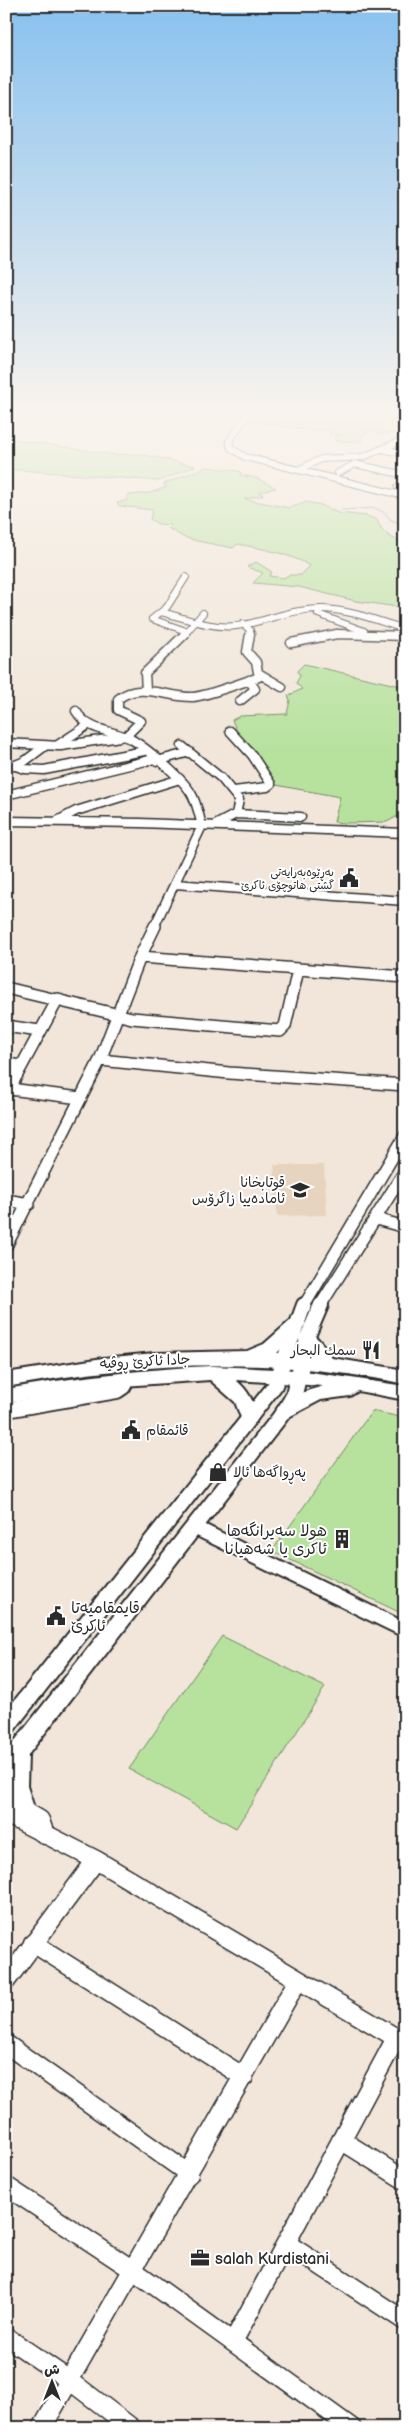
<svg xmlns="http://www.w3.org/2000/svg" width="411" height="2434" font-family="'Balsamiq Sans','Playpen Sans Arabic',sans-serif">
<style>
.built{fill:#e7d4bf}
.green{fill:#b7e29e;stroke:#718664}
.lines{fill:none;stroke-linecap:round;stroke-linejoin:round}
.stream{stroke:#6d90a7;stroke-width:1}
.minor-far4-casing{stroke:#2b2b2b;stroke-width:8}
.minor-far3-casing{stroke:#2b2b2b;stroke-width:11}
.minor-far2-casing{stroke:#2b2b2b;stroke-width:14}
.minor-far1-casing{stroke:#2b2b2b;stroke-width:18}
.minor-casing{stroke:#2b2b2b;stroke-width:21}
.major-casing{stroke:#2b2b2b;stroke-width:4}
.highway-casing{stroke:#2b2b2b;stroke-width:4}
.minor-far4{stroke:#fff;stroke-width:6}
.minor-far3{stroke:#fff;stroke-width:8}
.minor-far2{stroke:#fff;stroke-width:11}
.minor-far1{stroke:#fff;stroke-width:14}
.minor{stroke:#fff;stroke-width:18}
.major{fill:#fff;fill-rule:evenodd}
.highway{fill:#fff;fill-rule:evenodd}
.labels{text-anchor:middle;stroke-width:4;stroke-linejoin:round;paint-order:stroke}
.far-poi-label{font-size:11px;fill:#2b2b2b;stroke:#fff;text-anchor:end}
.poi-label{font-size:14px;fill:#2b2b2b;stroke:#fff;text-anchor:end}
.street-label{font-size:14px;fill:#2b2b2b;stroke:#fff}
.near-poi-label{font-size:16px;fill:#2b2b2b;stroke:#fff;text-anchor:start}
</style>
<rect width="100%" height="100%" fill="#f1e6d9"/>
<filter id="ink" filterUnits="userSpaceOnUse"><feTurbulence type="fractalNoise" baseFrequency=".02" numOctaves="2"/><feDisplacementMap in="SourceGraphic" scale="10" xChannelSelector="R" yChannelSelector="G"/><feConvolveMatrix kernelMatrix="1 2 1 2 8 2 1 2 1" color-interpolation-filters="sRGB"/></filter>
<g filter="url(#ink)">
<!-- built -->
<path class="built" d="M274,1165H324L327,1215L277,1216Z"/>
<!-- green -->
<path class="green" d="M266,409H402L404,415L385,413L396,417L385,419L398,420L405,427V433L378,434L375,430L362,435L361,442L336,441L334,438L341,435L329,434L328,430C301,432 276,423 249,422L265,415Z
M6,438L116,455C144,451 168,461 195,466L159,481L6,469Z
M207,467L239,471L241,473L240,475L256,478L276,488L259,492L263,495L244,499L290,508L306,502L321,505L338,513L367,516L377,520C381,531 393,542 405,541V608L356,601L299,587L253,583L263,573L247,567L256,562L272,572L269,576L284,578L288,575H301L310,566C289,553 262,549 238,544L233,548L197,541L183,537L168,528L171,525L158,524L150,519L153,510L120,506L117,503L129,500L126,498L128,495L150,493L167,487L163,484Z
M304,664L405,687V812L387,822L345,823L334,822L340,797L276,785L240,738L232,720L240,716L287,714L290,700L288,696L302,689L296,683L300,676L297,671Z
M372,1411L405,1418V1615L272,1551Z
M222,1636L325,1687L236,1828L129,1769Z"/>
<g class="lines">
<!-- stream -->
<path class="stream" d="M342,510L375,508L385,513L391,520L405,525"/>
<!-- minor-far4 casing -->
<g class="minor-far4-casing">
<path id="minor-far4" d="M252,409L229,441L231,448L245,457L405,496
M382,449L405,454
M298,470L321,459L363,457L405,439
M338,473L355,464L405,475
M398,487L405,483
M186,577L167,607L152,619L186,631
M161,612C185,618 212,629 236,626C266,622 292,608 323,609C351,610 378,621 405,629
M318,614L364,631
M243,624L250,630L249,635
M184,635L203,613
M332,635H367"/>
</g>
<!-- minor-far3 casing -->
<g class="minor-far3-casing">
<path id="minor-far3" d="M291,643L337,634L405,636
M260,674L282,687
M146,690L145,673L185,634
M240,701L255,689L249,680
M76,711C88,731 107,729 126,737C141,742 183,779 191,793C197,803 199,815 202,826L154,927
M230,731L252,755L271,784L267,787L234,791
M126,736L141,721L118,710V699C140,681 168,698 193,697C207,696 243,682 259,677L256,662L247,652L250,634
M6,743L61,746L120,737
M56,746L88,725
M182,746L221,778L239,800L236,814L215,825
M157,761L190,752
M6,763L25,769L44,770L144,751
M13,766L25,761L45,746
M6,795L154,759
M236,814L301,817
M6,821L140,823L405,833
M57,821L76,811L180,779
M175,884L405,901"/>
</g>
<!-- minor-far2 casing -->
<g class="minor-far2-casing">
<path id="minor-far2" d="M140,957L405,977
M6,988L132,1018L280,1031L285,1026L298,970
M6,1026L39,1031
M100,1060L229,1073L405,1085
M6,1064L21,1066
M10,1089L80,1098
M6,1095L58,999
M6,1200L29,1204
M376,1219L405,1227
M6,1246L100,1060L140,957L155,926
M304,1306L405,1136
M320,1306L405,1171"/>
</g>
<!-- minor-far1 casing -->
<g class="minor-far1-casing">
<path id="minor-far1" d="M284,1360L304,1305
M302,1362L307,1338L321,1305
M6,1410L117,1391L123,1387L128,1378
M194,1527L405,1630"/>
</g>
<!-- minor casing -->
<g class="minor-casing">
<path id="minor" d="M6,1800L40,1820L45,1835
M6,1814L96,1860L405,2043
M33,1943L244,2077
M6,1981L96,1860
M6,2044L189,2174
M341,2140L405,2180
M6,2186L133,2270L352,2428
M286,2243L405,2321
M6,2337L69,2380L132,2428
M233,2342L396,2038
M42,2428L298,1980"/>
</g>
<!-- major casing -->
<g class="major-casing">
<path id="major" d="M284,1354L290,1356L292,1360L281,1389L13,1732L6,1735V1711L268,1383L278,1356Z
M302,1356L308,1358L310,1362L302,1395L289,1417L28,1755L27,1786L35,1811L32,1818L25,1821L19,1818L17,1823L6,1827V1807L14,1808L7,1786L6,1752L277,1409L286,1394L294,1362L296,1358Z"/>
</g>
<!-- highway casing -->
<g class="highway-casing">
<path id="highway" d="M297,1318L303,1320L306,1324L277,1353L310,1355L298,1338L301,1334C316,1329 324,1347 332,1358L405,1370V1384C270,1356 142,1361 6,1387V1373L103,1358L154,1353L247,1351L264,1344L291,1320Z
M212,1366L297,1370L405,1386V1400L358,1391L350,1396L321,1400L283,1420L277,1418L274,1413C283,1397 307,1391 323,1386L236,1380C248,1390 255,1403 258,1418L255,1423L249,1425L243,1423L235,1402L210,1380L109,1387L6,1403V1389C75,1377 143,1369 212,1366Z"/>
</g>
<!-- minor-far4 -->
<use href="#minor-far4" class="minor-far4"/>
<!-- minor-far3 -->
<use href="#minor-far3" class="minor-far3"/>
<!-- minor-far2 -->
<use href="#minor-far2" class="minor-far2"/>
<!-- minor-far1 -->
<use href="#minor-far1" class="minor-far1"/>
<!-- minor -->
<use href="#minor" class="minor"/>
<!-- major -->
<use href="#major" class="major"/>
<!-- highway -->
<use href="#highway" class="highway"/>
</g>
</g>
<!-- sky -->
<linearGradient id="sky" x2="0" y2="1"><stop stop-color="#88c1ef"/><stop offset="0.55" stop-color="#f9f4ee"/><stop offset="1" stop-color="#f9f4ee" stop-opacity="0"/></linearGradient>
<rect width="411" height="750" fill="url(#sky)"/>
<!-- icons -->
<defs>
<g id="civic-bare" transform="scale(1.5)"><path d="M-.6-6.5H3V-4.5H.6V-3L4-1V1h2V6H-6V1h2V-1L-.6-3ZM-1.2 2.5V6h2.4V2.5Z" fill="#2b2b2b" stroke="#fff" stroke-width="2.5" paint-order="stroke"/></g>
<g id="school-bare" transform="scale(1.5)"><path d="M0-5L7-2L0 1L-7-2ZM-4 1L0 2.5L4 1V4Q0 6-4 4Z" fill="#2b2b2b" stroke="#fff" stroke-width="2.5" paint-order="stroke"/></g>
<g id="restaurant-bare" transform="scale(1.5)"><path d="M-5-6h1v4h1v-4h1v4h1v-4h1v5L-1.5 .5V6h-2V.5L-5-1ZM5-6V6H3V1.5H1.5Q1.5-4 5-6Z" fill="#2b2b2b" stroke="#fff" stroke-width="2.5" paint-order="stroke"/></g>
<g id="shop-bare" transform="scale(1.5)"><path d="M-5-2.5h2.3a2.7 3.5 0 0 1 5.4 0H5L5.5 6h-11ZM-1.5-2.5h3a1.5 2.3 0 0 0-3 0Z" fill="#2b2b2b" stroke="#fff" stroke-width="2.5" paint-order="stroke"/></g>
<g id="building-bare" transform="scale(1.5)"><path d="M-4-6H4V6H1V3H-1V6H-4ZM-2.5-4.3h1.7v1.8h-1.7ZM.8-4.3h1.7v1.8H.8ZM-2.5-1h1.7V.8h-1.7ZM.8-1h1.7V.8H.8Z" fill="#2b2b2b" stroke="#fff" stroke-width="2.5" paint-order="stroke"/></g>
<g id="office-bare" transform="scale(1.5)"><path d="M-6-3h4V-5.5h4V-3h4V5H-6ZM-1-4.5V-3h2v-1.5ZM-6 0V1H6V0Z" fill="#2b2b2b" stroke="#fff" stroke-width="2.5" paint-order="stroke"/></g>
</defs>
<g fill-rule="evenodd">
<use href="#civic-bare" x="349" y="878"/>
<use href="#school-bare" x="300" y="1190"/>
<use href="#restaurant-bare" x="371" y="1350"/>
<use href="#civic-bare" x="131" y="1430"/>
<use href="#shop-bare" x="218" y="1472"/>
<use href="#building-bare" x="342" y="1539"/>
<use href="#civic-bare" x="56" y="1616"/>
<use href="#office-bare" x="200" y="2258"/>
</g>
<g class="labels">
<!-- far-poi labels -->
<g class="far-poi-label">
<text x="334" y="876">بەڕێوەبەرایەتی<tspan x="334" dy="13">گشتی هاتوچۆی ئاکرێ</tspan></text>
</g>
<!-- poi labels -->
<g class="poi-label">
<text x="285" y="1187">قوتابخانا<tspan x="285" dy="16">ئامادەییا زاگرۆس</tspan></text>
<text x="356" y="1355">سمك البحار</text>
<text x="146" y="1435" text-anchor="start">قائمقام</text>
<text x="233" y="1477" text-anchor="start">پەڕواگەها ئالا</text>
</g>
<!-- street labels -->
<g class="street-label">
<text transform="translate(145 1361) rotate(-3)" y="5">جادا ئاکرێ ڕوڤیە</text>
</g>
<!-- near-poi labels -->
<g class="near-poi-label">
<text x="327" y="1536" text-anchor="end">هولا سەیرانگەها<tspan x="327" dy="18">ئاکری یا شەهیانا</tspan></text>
<text x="71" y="1613">قایمقامیەتا<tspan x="71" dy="18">ئاکرێ</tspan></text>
<text x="215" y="2264">salah Kurdistani</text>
</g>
</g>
<!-- margin -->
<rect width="411" height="2434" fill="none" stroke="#fff" stroke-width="25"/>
<rect x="12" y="12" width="386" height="2409" fill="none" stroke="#2b2b2b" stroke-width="2" filter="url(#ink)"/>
<!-- north arrow -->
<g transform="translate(52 2382)" stroke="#ffffff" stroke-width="4" paint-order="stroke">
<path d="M0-4L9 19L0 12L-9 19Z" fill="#2b2b2b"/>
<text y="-8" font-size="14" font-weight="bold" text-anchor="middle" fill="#2b2b2b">ش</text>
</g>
</svg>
